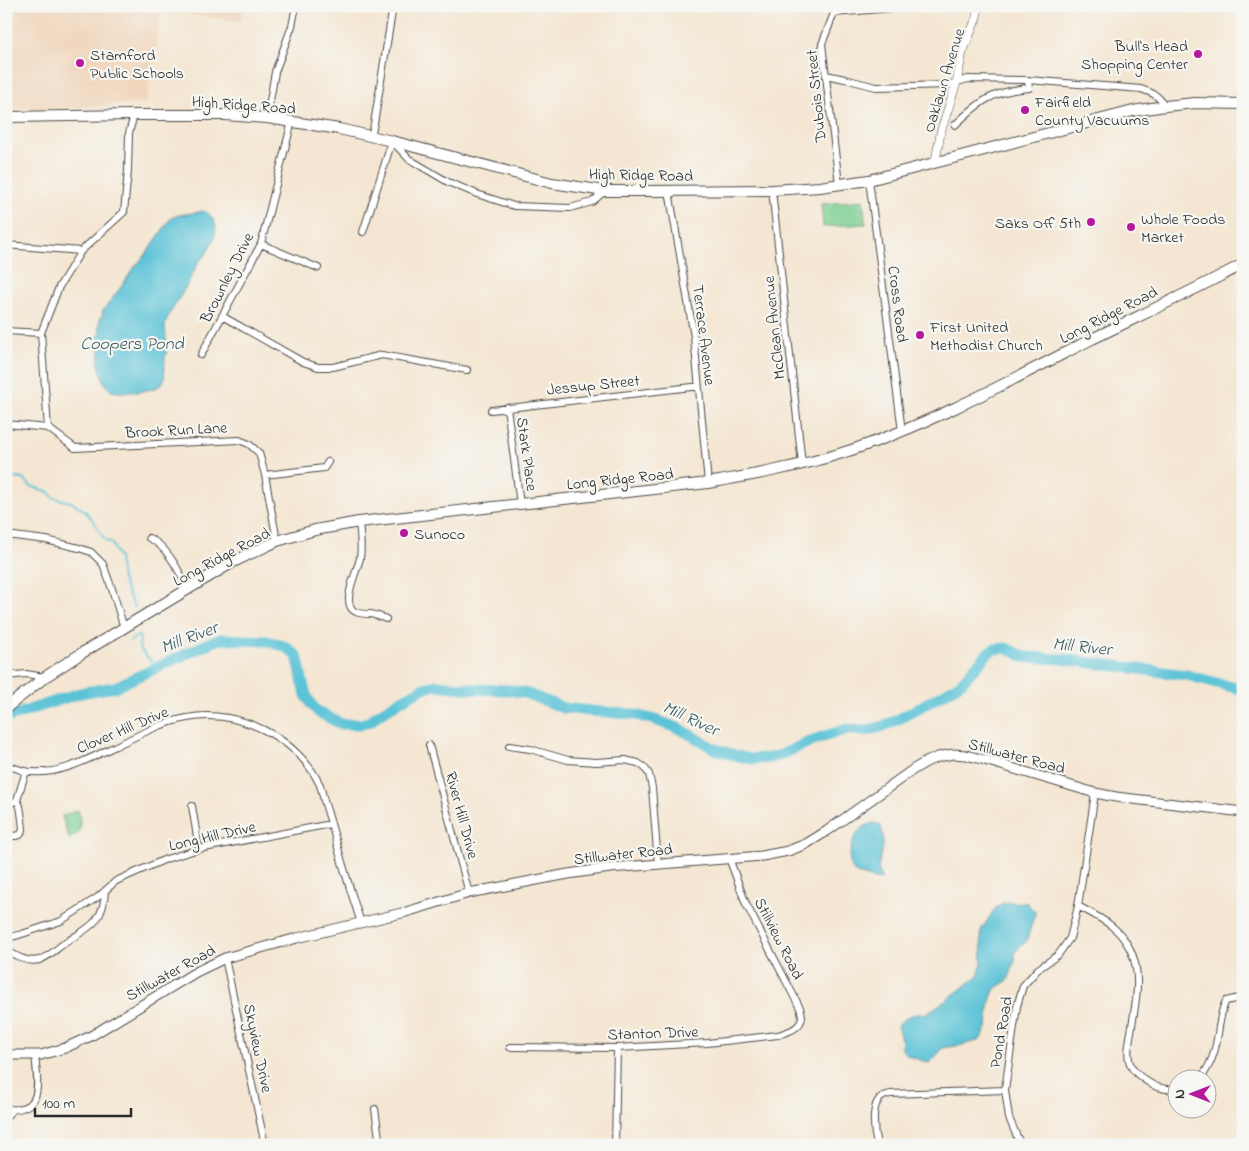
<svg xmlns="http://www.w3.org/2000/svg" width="1249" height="1151" font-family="'Indie Flower',sans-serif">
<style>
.built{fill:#f0d6bc}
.green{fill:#7ace91;stroke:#527c5e}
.water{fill:#5bc3d7;stroke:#437781}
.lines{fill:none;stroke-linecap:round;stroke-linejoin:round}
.stream{stroke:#5bc3d7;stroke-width:2}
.river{stroke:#5bc3d7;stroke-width:11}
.minor-casing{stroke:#494744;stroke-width:8}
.tertiary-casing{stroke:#494744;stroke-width:9}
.secondary-casing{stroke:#494744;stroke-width:11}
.primary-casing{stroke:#494744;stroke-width:12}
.minor{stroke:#fff;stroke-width:6}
.tertiary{stroke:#fff;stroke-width:8}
.secondary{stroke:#fff;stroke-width:9}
.primary{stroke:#fff;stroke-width:10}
.poi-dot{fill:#b5179e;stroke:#f6f6f2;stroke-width:2}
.labels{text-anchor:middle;stroke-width:4.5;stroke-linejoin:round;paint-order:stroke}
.poi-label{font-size:16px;fill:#2b2b2b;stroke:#f6f6f2;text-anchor:start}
.street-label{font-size:16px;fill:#2b2b2b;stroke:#f6f6f2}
.water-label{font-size:18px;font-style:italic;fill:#39595f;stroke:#f6f6f2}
</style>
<rect width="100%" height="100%" fill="#f6f6f2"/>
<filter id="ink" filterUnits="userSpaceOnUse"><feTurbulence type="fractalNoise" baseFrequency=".02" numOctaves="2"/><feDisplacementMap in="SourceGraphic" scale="10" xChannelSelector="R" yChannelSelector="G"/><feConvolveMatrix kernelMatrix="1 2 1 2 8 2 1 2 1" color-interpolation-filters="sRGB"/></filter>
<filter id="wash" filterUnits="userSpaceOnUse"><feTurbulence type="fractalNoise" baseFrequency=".0096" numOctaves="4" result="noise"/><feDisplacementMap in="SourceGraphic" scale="20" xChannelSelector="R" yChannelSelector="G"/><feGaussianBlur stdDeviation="1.12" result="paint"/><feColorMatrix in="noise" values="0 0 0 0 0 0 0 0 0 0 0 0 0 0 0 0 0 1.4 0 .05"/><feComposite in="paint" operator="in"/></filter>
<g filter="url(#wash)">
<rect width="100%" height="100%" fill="#f4e6d2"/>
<!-- built -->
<path class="built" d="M6,6H244L241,22L162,10L146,103L54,109L6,108Z"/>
<!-- green -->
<path class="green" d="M863,200L866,224L823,227L821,204Z
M78,810C81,823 84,833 69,839L62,816Z"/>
<!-- water -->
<path class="water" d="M203,211L208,213L214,220L216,228L215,237L205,256L199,261L186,287L169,315L165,325L167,351L165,358L164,380L161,385L153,389L137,392H117L111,391L104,382L98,361C102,353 98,345 97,337L100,334L99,326L100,317H103L102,312L121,287L133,269L146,254L171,218C182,213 192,214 203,211Z
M873,823L879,824L881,826L883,835V845L878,868L882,880C876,880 857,875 853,870C849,866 849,860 850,855C852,839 856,828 873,823Z
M1009,902L1027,903L1032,909L1035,910V914L1026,942L1021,945L1015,953V962L1008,980L994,990L990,1001L987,1028L980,1040L962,1045L942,1048L938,1054L929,1063L908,1056L902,1050V1042L897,1026L907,1017L915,1014H925L945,1001L978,976L982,963L981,930L994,910L1001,904Z"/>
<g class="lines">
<!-- stream -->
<path class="stream" d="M6,476L8,478C18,478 25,477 30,486L47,491L54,498L71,502L84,510L93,520L103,537L106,541L111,542L119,558L122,580L131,601L135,608
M130,641L139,635L140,641L139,645L140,649L151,661L154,669"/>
<!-- river -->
<path class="river" d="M6,718L80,693L115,687L212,642L221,639L267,641L286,647L297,656L300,668L303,684L306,695L312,705L318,712L341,724H362L371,721L376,716L407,697L424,688L436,685L475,689L509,690L525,693L564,708L591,711L632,714L655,720L680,729L715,749L734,755L751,759L769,758L781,755L813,740L847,729L864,731L881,727L897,720L947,692L962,682L988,653L994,649L1006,648L1025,657L1061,659L1187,675L1243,690"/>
</g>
</g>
<g filter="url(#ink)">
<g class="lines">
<!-- minor casing -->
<g class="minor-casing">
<path id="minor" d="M833,6L834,13L822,44L839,184
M834,13L915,6
M826,75L845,79L876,87L947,85L968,79L1028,80L1141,89C1153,93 1158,95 1165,106
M267,118L275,72L292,26L296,6
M955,125C980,101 993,91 1029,88L1028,80
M371,136L374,124L393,6
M869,180L902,431
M772,190L802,464
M669,191L694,337L708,483
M363,232L392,141L409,159L448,182L477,194L514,206L570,208L592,202L605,191
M261,244L318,268
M6,245L81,251
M222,316L303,362L318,367H333L382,355L467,370
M6,331L41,333
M201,355L261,244L292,121
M507,407L520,504
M491,410L692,387H698
M6,424L48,428L75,448L239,440L249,444L259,453L265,475L277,541
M48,428L41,333L59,287L81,251L124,212L128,171L129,133L134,115
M265,475L324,468L328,462
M359,522C360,534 362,546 360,558C358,570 339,605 356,612C360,614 367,614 371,614C376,615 381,617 386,619
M6,535L46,540L79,548L91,552L103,564L112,589L124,628
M149,538C168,547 179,571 188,589
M6,676L26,674L45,677
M429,745L469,893
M509,746L530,749L568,760L596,762L625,760L638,763L644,767L649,774L652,788L658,864
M6,765C12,767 18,769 24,771C59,778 94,756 124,742C145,732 164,722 187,718C238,708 298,738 320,785C322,791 323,798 325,804C329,816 332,828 336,840C343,868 352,895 361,923
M192,806L199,849
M6,809L10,804L17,800
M6,835L15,836L20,835L23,830L22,819L20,806L17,800L26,771
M1078,906C1100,918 1119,926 1130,949C1143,975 1135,1005 1131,1032C1129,1043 1126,1056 1131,1066C1134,1073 1142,1078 1148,1082C1156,1088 1166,1090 1176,1089
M6,938L19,935L61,921L98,897L116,881L166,859L199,849L331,824
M6,950C16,956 27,963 39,960C47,958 55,950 62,945C86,928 104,925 105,891
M225,958L265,1145
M510,1047L617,1048L707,1043L778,1035C787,1032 801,1029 802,1017C802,1014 801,1011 800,1008L746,904L729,858
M1201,1078C1213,1062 1216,1048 1219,1027C1221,1017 1221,1010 1226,1001L1243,997
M6,1107C12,1110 15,1110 22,1108C27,1106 32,1104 34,1099C40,1088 36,1067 35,1055
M375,1109L380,1145
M6,1117L12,1110
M615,1145L617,1048
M877,1145C874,1133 870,1104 882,1097C885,1095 888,1095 890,1094L1005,1090
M1022,1145L1018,1139L1009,1118L1005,1090L1017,1006L1023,986L1038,969L1058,955L1070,938L1078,906L1095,793"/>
</g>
<!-- tertiary casing -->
<g class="tertiary-casing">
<path id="tertiary" d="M935,163L941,131L957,81L962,54L976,19L979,6"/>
</g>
<!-- secondary casing -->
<g class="secondary-casing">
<path id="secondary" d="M6,1053L13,1055H41L65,1048L91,1036L196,972L225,958L297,938L406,912L469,893L568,874L610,868L762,856L788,851L806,844L827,831L914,769L926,762L938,757L953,754L966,755L985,760L1095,793L1116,797L1243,812"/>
</g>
<!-- primary casing -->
<g class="primary-casing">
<path id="primary" d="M6,117L134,115H225L267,118L339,129L392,141L552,183L605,191H650L772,190L820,187L869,180L1133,111L1165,106L1195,103L1243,104
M6,708L45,677L82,653L233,562L277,541L315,530L359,522L708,483C753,475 798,467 842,453C927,426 1010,381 1090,340C1141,315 1193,291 1243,264"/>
</g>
<!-- minor -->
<use href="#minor" class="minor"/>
<!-- tertiary -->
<use href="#tertiary" class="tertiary"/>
<!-- secondary -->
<use href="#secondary" class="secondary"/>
<!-- primary -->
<use href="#primary" class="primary"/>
</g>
</g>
<!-- markers -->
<g class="poi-dot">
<circle cx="1198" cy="54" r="5"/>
<circle cx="80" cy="63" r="5"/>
<circle cx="1025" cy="110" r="5"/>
<circle cx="1091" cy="222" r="5"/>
<circle cx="1131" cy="227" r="5"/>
<circle cx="920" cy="335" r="5"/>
<circle cx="404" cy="533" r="5"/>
</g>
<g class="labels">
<!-- poi labels -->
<g class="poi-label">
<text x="1188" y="51" text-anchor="end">Bull's Head<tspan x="1188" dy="18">Shopping Center</tspan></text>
<text x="90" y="60">Stamford<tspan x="90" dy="18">Public Schools</tspan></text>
<text x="1035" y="107">Fairfield<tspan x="1035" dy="18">County Vacuums</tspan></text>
<text x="1141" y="224">Whole Foods<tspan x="1141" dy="18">Market</tspan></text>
<text x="1081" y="228" text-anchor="end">Saks Off 5th</text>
<text x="930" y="332">First United<tspan x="930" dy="18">Methodist Church</tspan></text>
<text x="414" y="539">Sunoco</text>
</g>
<!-- street labels -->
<g class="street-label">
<text transform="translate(943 80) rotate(-73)" y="6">Oaklawn Avenue</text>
<text transform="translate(815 96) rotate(-96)" y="6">Dubois Street</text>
<text transform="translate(244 104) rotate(4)" y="6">High Ridge Road</text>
<text transform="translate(641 174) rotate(1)" y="6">High Ridge Road</text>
<text transform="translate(226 277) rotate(-63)" y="6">Brownley Drive</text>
<text transform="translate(899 304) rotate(83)" y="6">Cross Road</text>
<text transform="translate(1108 314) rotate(-27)" y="6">Long Ridge Road</text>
<text transform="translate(773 328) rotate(-96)" y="6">McClean Avenue</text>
<text transform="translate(705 335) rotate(83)" y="6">Terrace Avenue</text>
<text transform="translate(593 384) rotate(-6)" y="6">Jessup Street</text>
<text transform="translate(176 429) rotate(-3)" y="6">Brook Run Lane</text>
<text transform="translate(528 454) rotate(82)" y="6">Stark Place</text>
<text transform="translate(620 478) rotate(-6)" y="6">Long Ridge Road</text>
<text transform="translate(221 556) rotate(-28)" y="6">Long Ridge Road</text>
<text transform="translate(122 729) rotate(-23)" y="6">Clover Hill Drive</text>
<text transform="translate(1017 755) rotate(15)" y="6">Stillwater Road</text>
<text transform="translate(463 815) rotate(75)" y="6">River Hill Drive</text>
<text transform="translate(212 835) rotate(-13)" y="6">Long Hill Drive</text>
<text transform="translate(623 853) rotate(-6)" y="6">Stillwater Road</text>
<text transform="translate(780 938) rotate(63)" y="6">Stillview Road</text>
<text transform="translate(170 972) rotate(-29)" y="6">Stillwater Road</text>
<text transform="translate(653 1032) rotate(-2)" y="6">Stanton Drive</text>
<text transform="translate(1000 1032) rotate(-80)" y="6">Pond Road</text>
<text transform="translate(259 1048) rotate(78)" y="6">Skyview Drive</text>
</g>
<!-- water labels -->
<g class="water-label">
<text x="132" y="349">Coopers Pond</text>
<text transform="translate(189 637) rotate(-21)" y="6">Mill River</text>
<text transform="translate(1082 646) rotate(6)" y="6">Mill River</text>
<text transform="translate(691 718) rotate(25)" y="6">Mill River</text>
</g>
</g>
<!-- margin -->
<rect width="1249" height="1151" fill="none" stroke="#f6f6f2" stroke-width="25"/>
<!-- north arrow -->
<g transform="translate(1192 1094) rotate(270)"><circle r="24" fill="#f6f6f2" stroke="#a5a5a2"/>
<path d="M0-4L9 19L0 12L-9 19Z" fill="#b5179e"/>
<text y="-8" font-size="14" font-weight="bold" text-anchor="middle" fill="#2b2b2b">N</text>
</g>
<!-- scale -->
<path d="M35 1108v8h96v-8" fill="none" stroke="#2b2b2b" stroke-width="2.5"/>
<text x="42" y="1108" font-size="15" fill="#2b2b2b" stroke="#f6f6f2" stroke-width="4" paint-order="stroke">100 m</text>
</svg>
